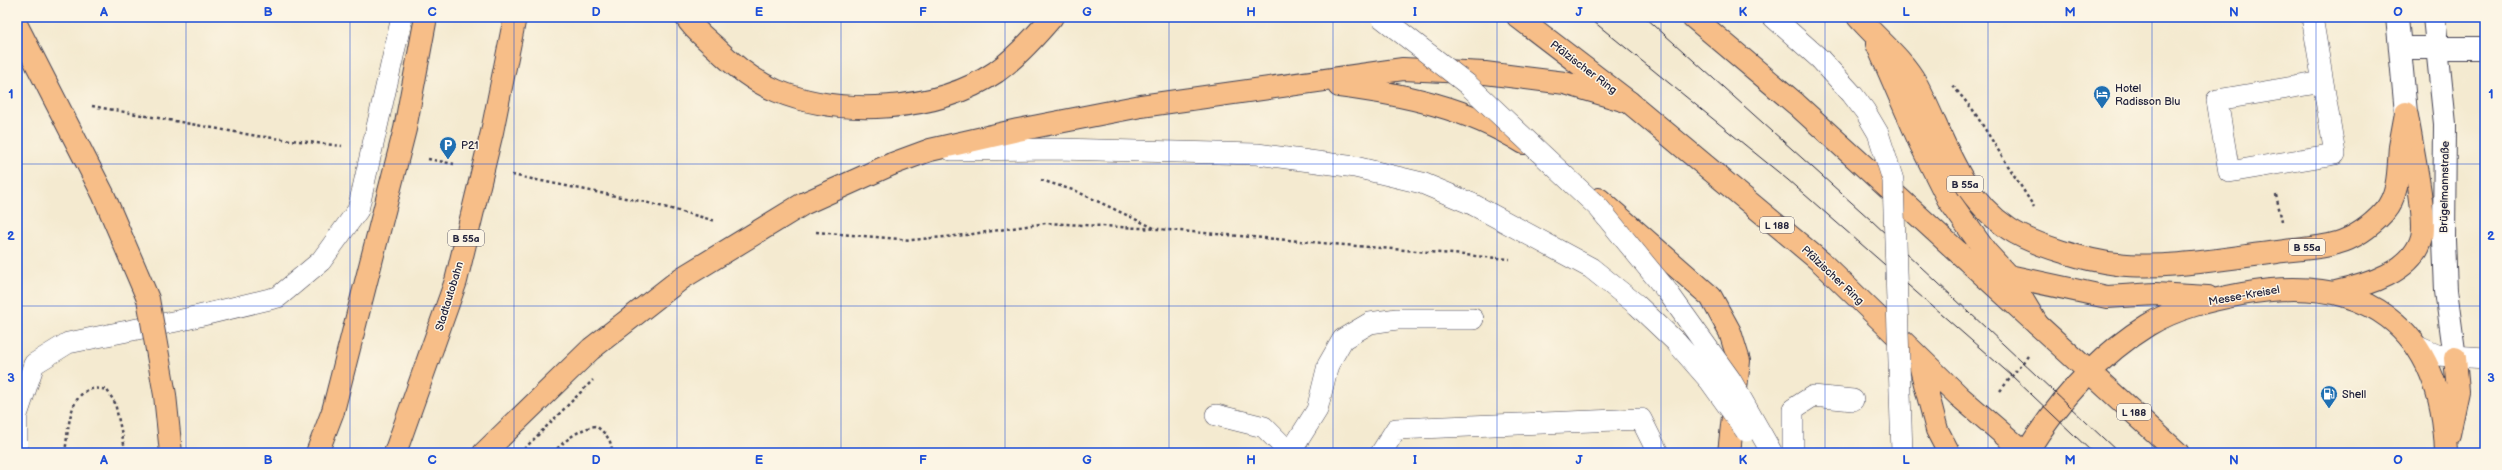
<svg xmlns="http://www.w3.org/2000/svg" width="2502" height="470" font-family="'Balsamiq Sans',sans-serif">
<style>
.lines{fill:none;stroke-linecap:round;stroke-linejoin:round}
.service-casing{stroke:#424051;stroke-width:22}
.minor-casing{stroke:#424051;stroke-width:24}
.primary-casing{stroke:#424051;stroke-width:24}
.trunk-casing{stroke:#424051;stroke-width:24}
.path{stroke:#424051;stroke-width:2.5;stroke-dasharray:3 3;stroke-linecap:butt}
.service{stroke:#fff;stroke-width:21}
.minor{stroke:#fff;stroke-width:22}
.primary{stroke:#f7be88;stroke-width:22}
.trunk{stroke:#f7be88;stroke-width:22}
.tram{stroke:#22223b;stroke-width:1}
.service-bridge-casing{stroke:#424051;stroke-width:22;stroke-linecap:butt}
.trunk-bridge-casing{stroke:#424051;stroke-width:24;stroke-linecap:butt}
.path-bridge{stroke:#424051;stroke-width:2.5;stroke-dasharray:3 3;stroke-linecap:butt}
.service-bridge{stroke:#fff;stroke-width:21}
.trunk-bridge{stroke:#f7be88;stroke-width:22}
.grid{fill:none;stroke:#1d4ed8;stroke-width:1;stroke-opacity:0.55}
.labels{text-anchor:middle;stroke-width:3;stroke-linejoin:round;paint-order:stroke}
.shield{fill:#fcf5e5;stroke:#63616e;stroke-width:1}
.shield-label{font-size:10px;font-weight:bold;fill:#22223b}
.street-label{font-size:11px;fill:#22223b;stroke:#fcf5e5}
.poi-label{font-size:11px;fill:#22223b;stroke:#fcf5e5;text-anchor:start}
.neatline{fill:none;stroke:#1d4ed8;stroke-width:1.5}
.grid-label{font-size:13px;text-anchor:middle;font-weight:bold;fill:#1d4ed8}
</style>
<rect width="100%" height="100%" fill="#fcf5e5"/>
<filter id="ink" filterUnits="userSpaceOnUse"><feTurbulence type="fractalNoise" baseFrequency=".025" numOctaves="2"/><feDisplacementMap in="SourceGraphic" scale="8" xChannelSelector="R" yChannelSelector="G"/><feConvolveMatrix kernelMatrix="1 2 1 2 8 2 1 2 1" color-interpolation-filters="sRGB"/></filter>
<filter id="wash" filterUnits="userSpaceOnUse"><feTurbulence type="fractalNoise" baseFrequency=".012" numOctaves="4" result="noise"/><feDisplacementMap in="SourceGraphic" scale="16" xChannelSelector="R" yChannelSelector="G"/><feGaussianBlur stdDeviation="0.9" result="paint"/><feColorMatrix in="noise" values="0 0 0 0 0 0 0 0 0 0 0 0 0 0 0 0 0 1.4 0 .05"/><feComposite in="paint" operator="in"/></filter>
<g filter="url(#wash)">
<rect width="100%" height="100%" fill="#f4ead0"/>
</g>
<g filter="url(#ink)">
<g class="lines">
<!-- service casing -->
<g class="service-casing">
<path id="service" d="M1773,17L1820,59
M2312,17L2335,154L2229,172L2217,100L2323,82
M951,150L1058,149L1257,154L1355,167L1422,183L1472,204
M2416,346L2437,355L2485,358
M1216,415L1264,427L1290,453
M17,453V415L34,364L68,343L182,320L278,297L321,261L358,210L402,17
M1290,453L1317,410L1328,365L1343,339L1370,323L1397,319H1473
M1381,453L1396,429L1641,419L1658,453
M1793,453V409L1813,396L1853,400"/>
</g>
<!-- minor casing -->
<g class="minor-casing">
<path id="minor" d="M2397,17L2406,113
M2434,17L2445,124L2444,240L2446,291L2455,358
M2400,48H2485"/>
</g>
<!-- primary casing -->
<g class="primary-casing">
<path id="primary" d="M1518,17L1629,102L1821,262L1960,397L2025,453
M1693,17L1796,104L2178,453
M1995,273L2107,297L2155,294L2208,297
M2336,292C2367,285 2413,272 2422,237C2427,217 2411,141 2407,116
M1918,357L1937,430L1949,453
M2449,434L2458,391L2455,358
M2026,453C2058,402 2096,357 2148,325C2176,308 2210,300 2242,294C2364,272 2442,325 2446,453"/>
</g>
<!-- trunk casing -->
<g class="trunk-casing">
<path id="trunk" d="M686,17C693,29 705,38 715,47C732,64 755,82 777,91C841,117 937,112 996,72C1017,57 1035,37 1052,17
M1858,17C1877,39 1902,58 1916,83C1943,134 1957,195 2009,229C2033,245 2088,261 2117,264C2165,270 2228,258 2277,252C2296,249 2318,249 2337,243C2355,238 2372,225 2384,212C2400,193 2398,169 2400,146C2402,135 2404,124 2406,113
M1877,44L1920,143L1948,199L1986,252L2009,277L2037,324
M1339,86C1403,94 1468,108 1524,143
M892,164L930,150L1018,130L1141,106L1403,69L1485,73L1565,83L1629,102
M1599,199L1711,297L1730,332L1739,361L1729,453
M317,453L333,411
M484,453L591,349"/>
</g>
<!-- path -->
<path class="path" d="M1953,86L1973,110L2034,207
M92,106L257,136L342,146
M428,159L454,164
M512,175L645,202L716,221
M1041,180L1076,191L1156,229
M2276,195L2282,221
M816,232L911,240L966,235L1046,223L1158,229L1510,259
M2000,391L2028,356
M2482,430L2485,449
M65,453C69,425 69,380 107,390L115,403L126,453
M553,453C564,441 580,428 596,426C606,434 612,440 612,453"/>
<!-- service -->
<use href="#service" class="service"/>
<!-- minor -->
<use href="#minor" class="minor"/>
<!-- primary -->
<use href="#primary" class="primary"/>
<!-- trunk -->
<use href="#trunk" class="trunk"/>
<!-- tram -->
<path class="tram" d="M1588,17L1788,180L2012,376L2093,453
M1645,17L1871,220L2119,453"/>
<!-- service-bridge casing -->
<g class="service-bridge-casing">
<path id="service-bridge" d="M1381,17L1467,84L1599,208L1667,291L1730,379L1772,453
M1820,59L1852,94L1865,111L1878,133L1893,180L1902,453
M1472,204L1591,268L1637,305L1676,342L1710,381L1746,431"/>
</g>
<!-- trunk-bridge casing -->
<g class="trunk-bridge-casing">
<path id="trunk-bridge" d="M17,26L103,194L148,299L165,395L171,453
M591,349L682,278L803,204L892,164
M333,411L405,129L426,17
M395,453L456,281L492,132L515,17"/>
</g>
<!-- path-bridge -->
<path class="path-bridge" d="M520,453L593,380"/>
<!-- service-bridge -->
<use href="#service-bridge" class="service-bridge"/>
<!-- trunk-bridge -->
<use href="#trunk-bridge" class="trunk-bridge"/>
</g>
</g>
<!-- grid -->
<path class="grid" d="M186,17V453M350,17V453M514,17V453M677,17V453M841,17V453M1005,17V453M1169,17V453M1333,17V453M1497,17V453M1661,17V453M1825,17V453M1988,17V453M2152,17V453M2316,17V453M17,164H2485M17,306H2485"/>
<!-- icons -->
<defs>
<g id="hotel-pin" transform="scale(0.9)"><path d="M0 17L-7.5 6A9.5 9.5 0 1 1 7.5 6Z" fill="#1f6fb2" stroke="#fcf5e5"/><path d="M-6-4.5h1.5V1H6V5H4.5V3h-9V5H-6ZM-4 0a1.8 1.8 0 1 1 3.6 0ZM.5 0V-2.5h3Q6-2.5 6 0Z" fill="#fff"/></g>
<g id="parking-pin" transform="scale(0.9)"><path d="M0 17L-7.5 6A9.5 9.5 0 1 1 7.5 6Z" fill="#1f6fb2" stroke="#fcf5e5"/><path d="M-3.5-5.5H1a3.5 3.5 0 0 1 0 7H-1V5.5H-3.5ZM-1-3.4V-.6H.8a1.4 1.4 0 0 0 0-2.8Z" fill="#fff"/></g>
<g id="fuel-pin" transform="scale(0.9)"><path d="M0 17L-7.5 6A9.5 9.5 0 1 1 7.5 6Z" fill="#1f6fb2" stroke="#fcf5e5"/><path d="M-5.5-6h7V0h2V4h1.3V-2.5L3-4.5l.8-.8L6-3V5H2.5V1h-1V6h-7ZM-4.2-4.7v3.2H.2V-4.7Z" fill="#fff"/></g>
</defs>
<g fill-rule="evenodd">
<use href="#hotel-pin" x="2102" y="94"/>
<use href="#parking-pin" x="448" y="145"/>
<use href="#fuel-pin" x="2329" y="394"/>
</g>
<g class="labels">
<!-- shield labels -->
<g class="shield">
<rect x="1947" y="176" width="36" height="16" rx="3"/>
<rect x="1760" y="217" width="34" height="16" rx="3"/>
<rect x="448" y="230" width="36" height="16" rx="3"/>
<rect x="2289" y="239" width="36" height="16" rx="3"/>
<rect x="2117" y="404" width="34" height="16" rx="3"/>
</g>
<g class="shield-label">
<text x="1965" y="188">B 55a</text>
<text x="1777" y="229">L 188</text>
<text x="466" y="242">B 55a</text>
<text x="2307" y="251">B 55a</text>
<text x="2134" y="416">L 188</text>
</g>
<!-- street labels -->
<g class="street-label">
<text transform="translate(1584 67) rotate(37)" y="4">Pfälzischer Ring</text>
<text transform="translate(2444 187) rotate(-89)" y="4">Brügelmannstraße</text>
<text transform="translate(1833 275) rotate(43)" y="4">Pfälzischer Ring</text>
<text transform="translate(2244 295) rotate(-10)" y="4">Messe-Kreisel</text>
<text transform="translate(449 296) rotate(-73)" y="4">Stadtautobahn</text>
</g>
<!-- poi labels -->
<g class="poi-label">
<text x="2115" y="92">Hotel<tspan x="2115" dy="13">Radisson Blu</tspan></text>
<text x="461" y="149">P21</text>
<text x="2342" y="398">Shell</text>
</g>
</g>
<!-- margin -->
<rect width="2502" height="470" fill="none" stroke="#fcf5e5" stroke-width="44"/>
<rect x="22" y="22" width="2458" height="426" class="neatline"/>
<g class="grid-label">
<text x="104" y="16">A</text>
<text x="268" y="16">B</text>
<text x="432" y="16">C</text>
<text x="596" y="16">D</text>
<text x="759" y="16">E</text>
<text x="923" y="16">F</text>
<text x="1087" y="16">G</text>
<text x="1251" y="16">H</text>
<text x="1415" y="16">I</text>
<text x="1579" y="16">J</text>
<text x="1743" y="16">K</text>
<text x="1906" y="16">L</text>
<text x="2070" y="16">M</text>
<text x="2234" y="16">N</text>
<text x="2398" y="16">O</text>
<text x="11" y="98">1</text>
<text x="2491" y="98">1</text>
<text x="11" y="240">2</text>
<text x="2491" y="240">2</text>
<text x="11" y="382">3</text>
<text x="2491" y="382">3</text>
<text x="104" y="464">A</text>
<text x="268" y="464">B</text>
<text x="432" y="464">C</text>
<text x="596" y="464">D</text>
<text x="759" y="464">E</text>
<text x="923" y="464">F</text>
<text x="1087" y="464">G</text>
<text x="1251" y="464">H</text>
<text x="1415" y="464">I</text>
<text x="1579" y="464">J</text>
<text x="1743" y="464">K</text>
<text x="1906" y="464">L</text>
<text x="2070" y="464">M</text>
<text x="2234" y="464">N</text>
<text x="2398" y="464">O</text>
</g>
</svg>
